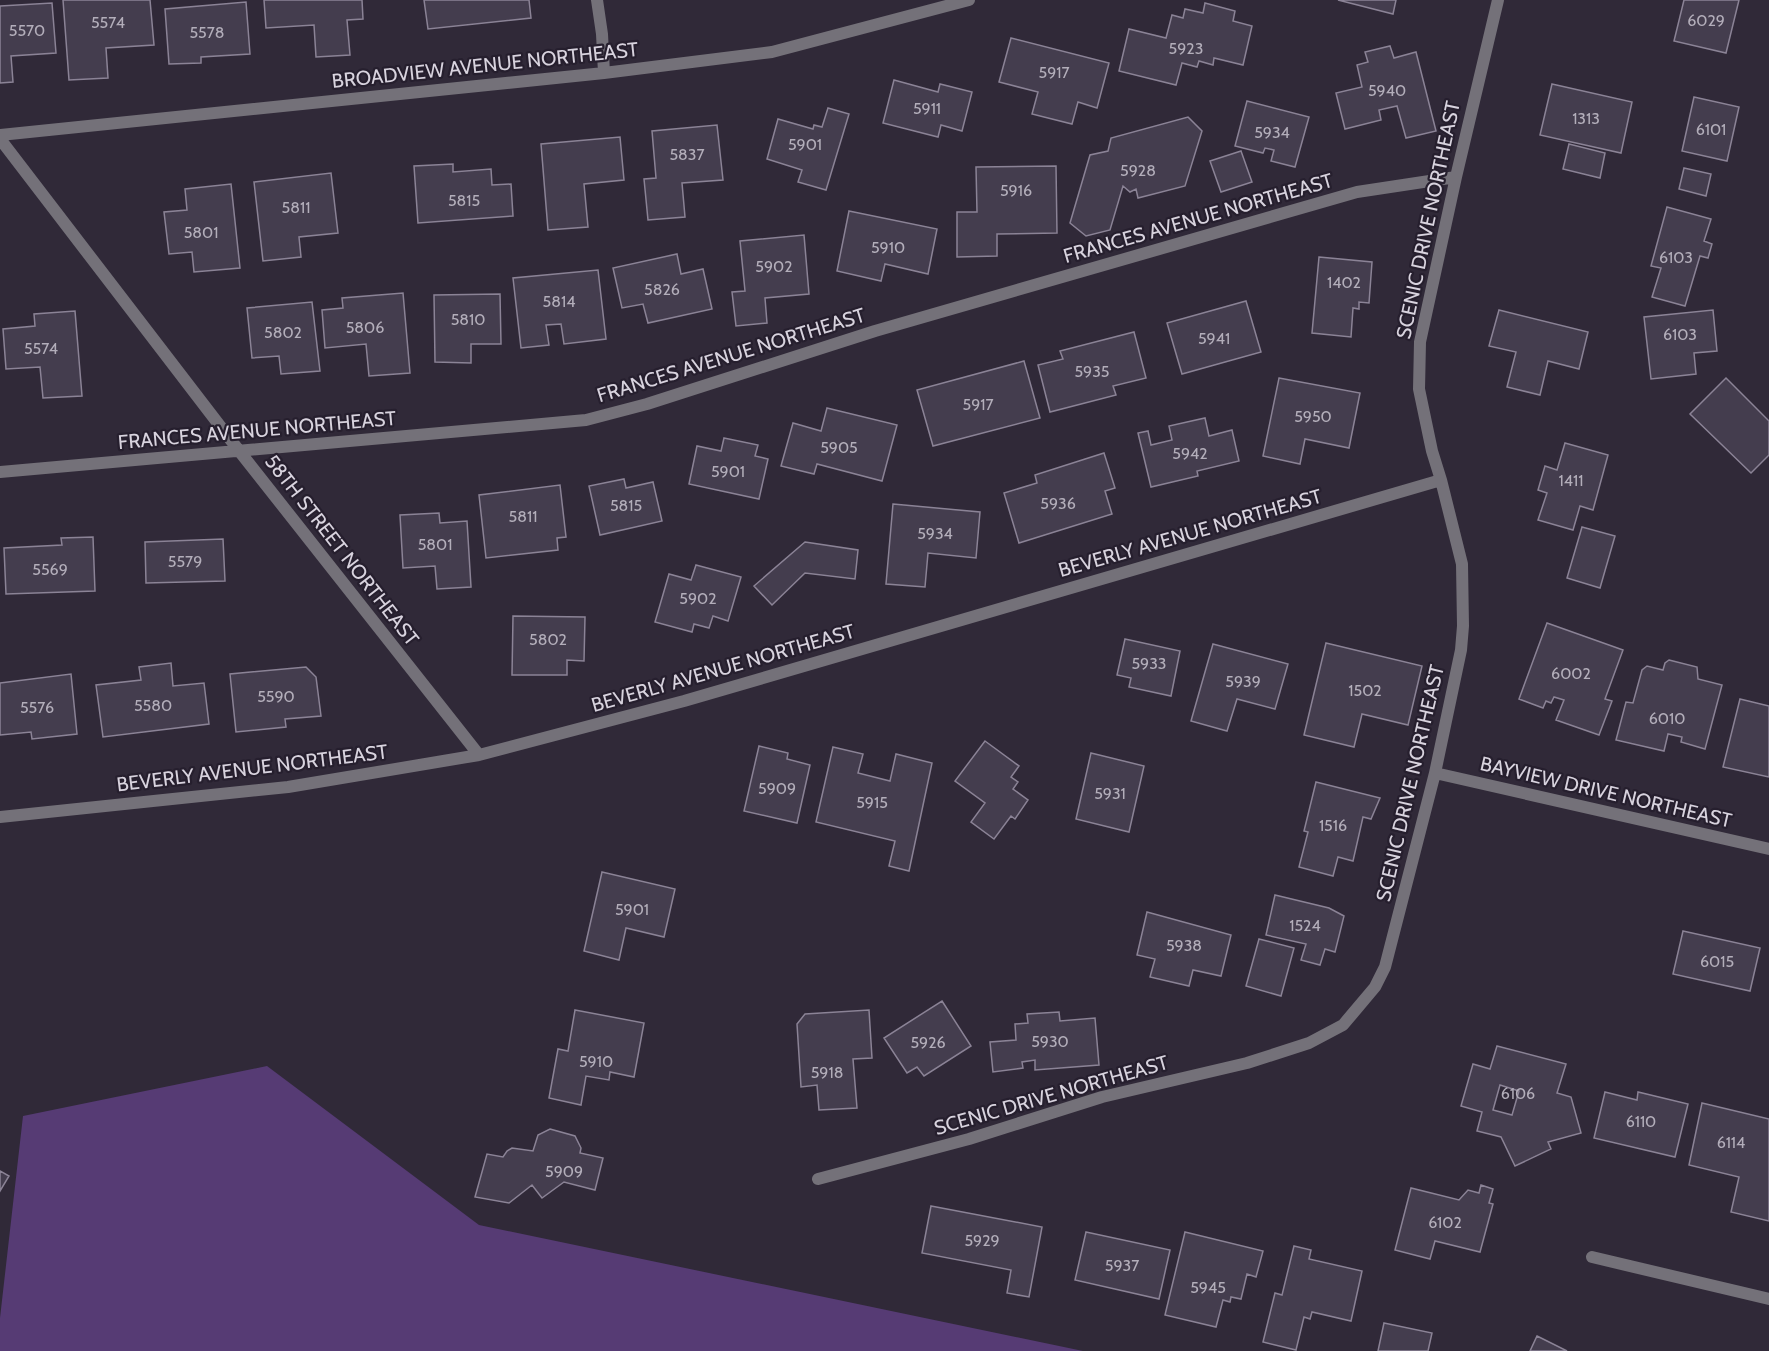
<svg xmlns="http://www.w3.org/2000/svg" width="1769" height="1351" font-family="Cabin,sans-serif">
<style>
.green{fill:#563b74}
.building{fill:#443d4e;stroke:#8b8396;stroke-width:1.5;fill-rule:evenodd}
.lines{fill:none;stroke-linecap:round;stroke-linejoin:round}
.street{stroke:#747179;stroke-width:12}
.labels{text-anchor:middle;stroke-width:4.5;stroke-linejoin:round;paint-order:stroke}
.number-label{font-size:16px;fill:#b3aeba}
.street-label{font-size:20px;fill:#d8d3de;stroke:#261f2e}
</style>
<rect width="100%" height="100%" fill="#302938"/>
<!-- green -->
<path class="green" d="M267,1066L479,1225L1083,1351H0V1318L23,1116Z"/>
<!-- building -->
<path class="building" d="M63,0H150L154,45L106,48L108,78L69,80Z
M264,0H362L363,19L347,20L350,55L316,57L314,25L266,28Z
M424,0H529L531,18L428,29Z
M1338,0H1396L1393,14Z
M1684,0H1739L1726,53L1674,41Z
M246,2L250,54L201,57V63L169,64L165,9Z
M52,3L56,53L11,56L13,82L0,83V6Z
M1205,3L1235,11L1233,21L1252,26L1243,65L1214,58L1213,65L1199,61L1197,67L1182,63L1176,85L1119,71L1129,29L1166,38L1172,15L1183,18L1185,9L1203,13Z
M1011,38L1109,63L1097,108L1078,102L1072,124L1032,114L1038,92L999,82Z
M1390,46L1394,58L1416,52L1436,131L1406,138L1397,106L1379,110L1381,120L1345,129L1336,93L1362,87L1357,65L1368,62L1365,52Z
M894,80L938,92L940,84L972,92L962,131L941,125L938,137L883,123Z
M1552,84L1632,102L1621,153L1540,135Z
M1694,97L1739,107L1727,161L1682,151Z
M1247,101L1309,117L1295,167L1271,161L1274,150L1265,148L1263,153L1235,146Z
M828,108L849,114L826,190L798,182L802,170L767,159L778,119L813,129L814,125L822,127Z
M1188,117L1202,131L1185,186L1138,198L1136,189L1130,192L1123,186L1110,230L1086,236L1070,223L1090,155L1108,151L1111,138Z
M717,125L723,180L682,183L685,217L648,220L644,179L656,178L652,131Z
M620,137L624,180L584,184L588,227L548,230L541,144Z
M1569,144L1605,153L1600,178L1563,169Z
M1241,151L1252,182L1221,192L1210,161Z
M453,164V172L491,169L492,185L511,184L513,216L418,223L414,166Z
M1056,166L1057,233L997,234V256L957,257V212H977L976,167Z
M1684,168L1711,174L1706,196L1679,189Z
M331,173L338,233L299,237L301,257L263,261L254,182Z
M231,184L240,268L194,272L192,252L169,254L164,212L187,210L185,189Z
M1667,207L1711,219L1704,241L1712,244L1708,258L1700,256L1685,306L1652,297L1661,268L1651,266Z
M849,211L937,229L928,274L885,264L881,281L837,271Z
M804,235L809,294L765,298L767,323L736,326L732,292L745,291L740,241Z
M677,254L681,274L703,269L712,309L648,323L643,304L622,308L613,268Z
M1319,257L1372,262L1369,303L1359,302V309L1353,308L1351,337L1312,333Z
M598,270L606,339L564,344L561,324L546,325L549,345L521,348L513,278Z
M403,293L410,373L369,376L366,344L325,348L322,310L343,308L342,298Z
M500,294L501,344H471V363L435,362L434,295Z
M1246,301L1261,352L1182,374L1167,323Z
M312,302L320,371L281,374L279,356L252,358L247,308Z
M1499,310L1588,332L1579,369L1548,361L1540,395L1507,387L1516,352L1489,346Z
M1713,310L1717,351L1694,353L1696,374L1651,379L1644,317Z
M75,311L82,396L43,398L40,367L6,369L3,329L35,326L34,314Z
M1134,332L1146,378L1113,386L1116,395L1050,412L1038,365L1063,359L1060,351Z
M1024,361L1040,418L933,446L917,390Z
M1279,378L1360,393L1349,448L1305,439L1300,464L1263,456Z
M1726,378L1769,421V455L1751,473L1690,414Z
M827,408L897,425L882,481L817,464L814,474L781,466L793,423L821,431Z
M1205,418L1209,436L1232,430L1239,461L1197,471L1198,476L1151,487L1138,433L1148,431L1151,445L1172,440L1169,426Z
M724,438L758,445L755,456L768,459L759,499L689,484L697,446L721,451Z
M1565,443L1608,455L1593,510L1580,506L1573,530L1538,520L1547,493L1538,490L1545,466L1557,470Z
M1104,453L1115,488L1105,491L1112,514L1019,543L1004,493L1037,483L1035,475Z
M624,479L626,488L653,482L662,521L600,535L589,486Z
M560,485L566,537L557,538L558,550L486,558L479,495Z
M893,504L980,512L976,558L928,553L925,587L886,584Z
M439,513L440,523L467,521L471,587L437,589L435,566L403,568L400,515Z
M1582,527L1615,536L1600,588L1567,578Z
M93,537L95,591L6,594L4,548L62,545L61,538Z
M223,539L225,581L146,583L145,542Z
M805,542L858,550L855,579L805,573L772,605L754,586Z
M696,565L741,577L728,621L713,616L709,628L694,624L692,632L655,622L669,574L691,580Z
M513,616L585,617L584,661L567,660V675H512Z
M1547,623L1623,650L1605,699L1612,701L1599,735L1556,720L1564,700L1554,697L1551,703L1546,701L1543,708L1519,699Z
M1125,639L1180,651L1171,696L1129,687L1131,678L1117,675Z
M1326,643L1422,666L1408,725L1362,714L1354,747L1304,735Z
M1213,644L1288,664L1275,709L1237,699L1227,731L1191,721Z
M1669,660L1697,667L1698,679L1722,685L1705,749L1681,742L1682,737L1668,734L1664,751L1616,740L1626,702L1633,703L1642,670L1647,666L1663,670L1665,663Z
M171,663L173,686L204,683L209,724L103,737L96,685L141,680L139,667Z
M306,667L316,677L321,716L285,719L286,727L236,732L230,674Z
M71,674L77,734L32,739L31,732L0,735V683Z
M1740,699L1769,706V777L1723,767Z
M985,741L1019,766L1011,777L1018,782L1013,789L1028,800L1015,819L1011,816L994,839L971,822L985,803L955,781Z
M759,746L788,753L787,759L810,765L797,823L744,811Z
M833,747L863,754L858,773L890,781L896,754L932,763L909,871L889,866L895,841L816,822Z
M1091,753L1144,766L1129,832L1076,819Z
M1316,782L1380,798L1371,819L1363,817L1353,861L1338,857L1333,876L1299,867L1308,832L1304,831Z
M602,872L675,889L664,937L626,928L619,960L584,951Z
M1275,895L1329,908L1344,916L1335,952L1325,949L1320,965L1301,960L1306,944L1266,935Z
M1147,912L1231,935L1221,976L1193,970L1189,986L1150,977L1155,959L1137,955Z
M1683,931L1760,948L1750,991L1673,974Z
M1259,939L1294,948L1281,996L1246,986Z
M942,1001L971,1046L924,1076L917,1067L907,1073L884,1038Z
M575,1010L644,1023L634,1077L610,1072L609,1080L586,1076L581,1105L549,1098L558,1049L568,1051Z
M869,1010L872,1058L853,1059L857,1108L819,1110L817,1085L801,1087L797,1024L805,1014Z
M1059,1012L1060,1021L1095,1018L1099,1065L1035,1070V1060L1022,1062L1023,1068L993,1072L990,1042L1016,1040L1015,1024L1028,1023L1027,1014Z
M1497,1046L1566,1064L1557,1093L1571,1097L1581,1133L1548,1142L1551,1149L1515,1166L1501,1137L1477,1131L1482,1112L1461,1106L1473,1064L1490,1069ZM1500,1085L1519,1091L1512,1115L1493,1110Z
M1605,1092L1637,1100L1638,1092L1688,1104L1675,1157L1594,1138Z
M1702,1103L1769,1119V1221L1731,1212L1739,1177L1689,1165Z
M550,1129L575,1136L581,1148L580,1153L603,1158L595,1190L564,1182L542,1198L532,1185L509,1203L475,1197L487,1154L503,1157L507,1151L512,1148L533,1151L538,1135Z
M0,1171L9,1176L0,1191Z
M1481,1185L1493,1189L1489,1203L1493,1204L1480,1252L1435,1241L1430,1259L1395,1250L1411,1188L1459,1200L1468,1190L1479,1193Z
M931,1206L1042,1227L1029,1297L1007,1293L1011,1270L922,1253Z
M1086,1232L1170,1250L1159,1299L1075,1280Z
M1185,1232L1263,1251L1256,1277L1247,1274L1241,1299L1231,1297L1230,1302L1223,1300L1216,1327L1165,1315Z
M1294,1246L1311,1250L1309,1259L1362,1271L1351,1321L1312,1312L1310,1319L1304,1317L1296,1350L1263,1342L1275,1293L1282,1295Z
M1384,1323L1432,1333L1428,1351H1378Z
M1537,1336L1567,1351H1530Z"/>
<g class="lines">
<!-- street -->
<path class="street" d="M597,0L602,34L604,73
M0,135L604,73L772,52L969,0
M0,139L240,452L479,755
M0,472L586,420L647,404L875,331L1357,192L1456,177
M1435,773L1769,849
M0,817L288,787L479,755L684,701L1441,480
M818,1179L969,1139L1102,1097L1247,1063L1309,1043L1343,1025L1375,987L1385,967L1435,773L1461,650L1463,626L1462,564L1441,480L1432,451L1419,389L1420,342L1456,177L1498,0
M1592,1257L1769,1299"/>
</g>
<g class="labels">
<!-- number labels -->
<g class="number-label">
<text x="1706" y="26">6029</text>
<text x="108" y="28">5574</text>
<text x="27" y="36">5570</text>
<text x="207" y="38">5578</text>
<text x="1186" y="54">5923</text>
<text x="1054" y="78">5917</text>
<text x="1387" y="96">5940</text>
<text x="927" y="114">5911</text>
<text x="1586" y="124">1313</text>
<text x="1711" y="135">6101</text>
<text x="1272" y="138">5934</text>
<text x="805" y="150">5901</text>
<text x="687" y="160">5837</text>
<text x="1138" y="176">5928</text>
<text x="1016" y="196">5916</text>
<text x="464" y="206">5815</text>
<text x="296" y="213">5811</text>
<text x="201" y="238">5801</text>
<text x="888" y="253">5910</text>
<text x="1676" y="263">6103</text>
<text x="774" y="272">5902</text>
<text x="1344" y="288">1402</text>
<text x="662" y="295">5826</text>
<text x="559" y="307">5814</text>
<text x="468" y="325">5810</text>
<text x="365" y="333">5806</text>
<text x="283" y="338">5802</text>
<text x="1680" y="340">6103</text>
<text x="1214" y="344">5941</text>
<text x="41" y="354">5574</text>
<text x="1092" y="377">5935</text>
<text x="978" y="410">5917</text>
<text x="1313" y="422">5950</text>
<text x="839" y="453">5905</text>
<text x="1190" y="459">5942</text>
<text x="728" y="477">5901</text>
<text x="1571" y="486">1411</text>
<text x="1058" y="509">5936</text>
<text x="626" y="511">5815</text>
<text x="523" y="522">5811</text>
<text x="935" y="539">5934</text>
<text x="435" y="550">5801</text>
<text x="185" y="567">5579</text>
<text x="50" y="575">5569</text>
<text x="698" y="604">5902</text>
<text x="548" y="645">5802</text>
<text x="1149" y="669">5933</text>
<text x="1571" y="679">6002</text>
<text x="1243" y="687">5939</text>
<text x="1365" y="696">1502</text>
<text x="276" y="702">5590</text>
<text x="153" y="711">5580</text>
<text x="37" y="713">5576</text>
<text x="1667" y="724">6010</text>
<text x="777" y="794">5909</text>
<text x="1110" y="799">5931</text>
<text x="872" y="808">5915</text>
<text x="1333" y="831">1516</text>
<text x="632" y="915">5901</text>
<text x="1305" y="931">1524</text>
<text x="1184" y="951">5938</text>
<text x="1717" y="967">6015</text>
<text x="1050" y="1047">5930</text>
<text x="928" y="1048">5926</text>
<text x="596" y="1067">5910</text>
<text x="827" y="1078">5918</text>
<text x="1518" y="1099">6106</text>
<text x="1641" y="1127">6110</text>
<text x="1731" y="1148">6114</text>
<text x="564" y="1177">5909</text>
<text x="1445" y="1228">6102</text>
<text x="982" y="1246">5929</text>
<text x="1122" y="1271">5937</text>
<text x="1208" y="1293">5945</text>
</g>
<!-- street labels -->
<g class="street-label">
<text transform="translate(485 65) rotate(-6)" y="7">BROADVIEW AVENUE NORTHEAST</text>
<text transform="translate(1198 218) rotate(-16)" y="7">FRANCES AVENUE NORTHEAST</text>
<text transform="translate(1428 220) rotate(-78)" y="7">SCENIC DRIVE NORTHEAST</text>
<text transform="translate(731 355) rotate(-17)" y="7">FRANCES AVENUE NORTHEAST</text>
<text transform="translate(257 430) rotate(-5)" y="7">FRANCES AVENUE NORTHEAST</text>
<text transform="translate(1190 533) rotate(-16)" y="7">BEVERLY AVENUE NORTHEAST</text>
<text transform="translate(342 550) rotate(52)" y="7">58TH STREET NORTHEAST</text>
<text transform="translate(723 668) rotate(-16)" y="7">BEVERLY AVENUE NORTHEAST</text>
<text transform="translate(252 768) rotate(-7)" y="7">BEVERLY AVENUE NORTHEAST</text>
<text transform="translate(1410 783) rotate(-77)" y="7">SCENIC DRIVE NORTHEAST</text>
<text transform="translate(1606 792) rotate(13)" y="7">BAYVIEW DRIVE NORTHEAST</text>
<text transform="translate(1051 1095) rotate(-16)" y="7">SCENIC DRIVE NORTHEAST</text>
</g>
</g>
</svg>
